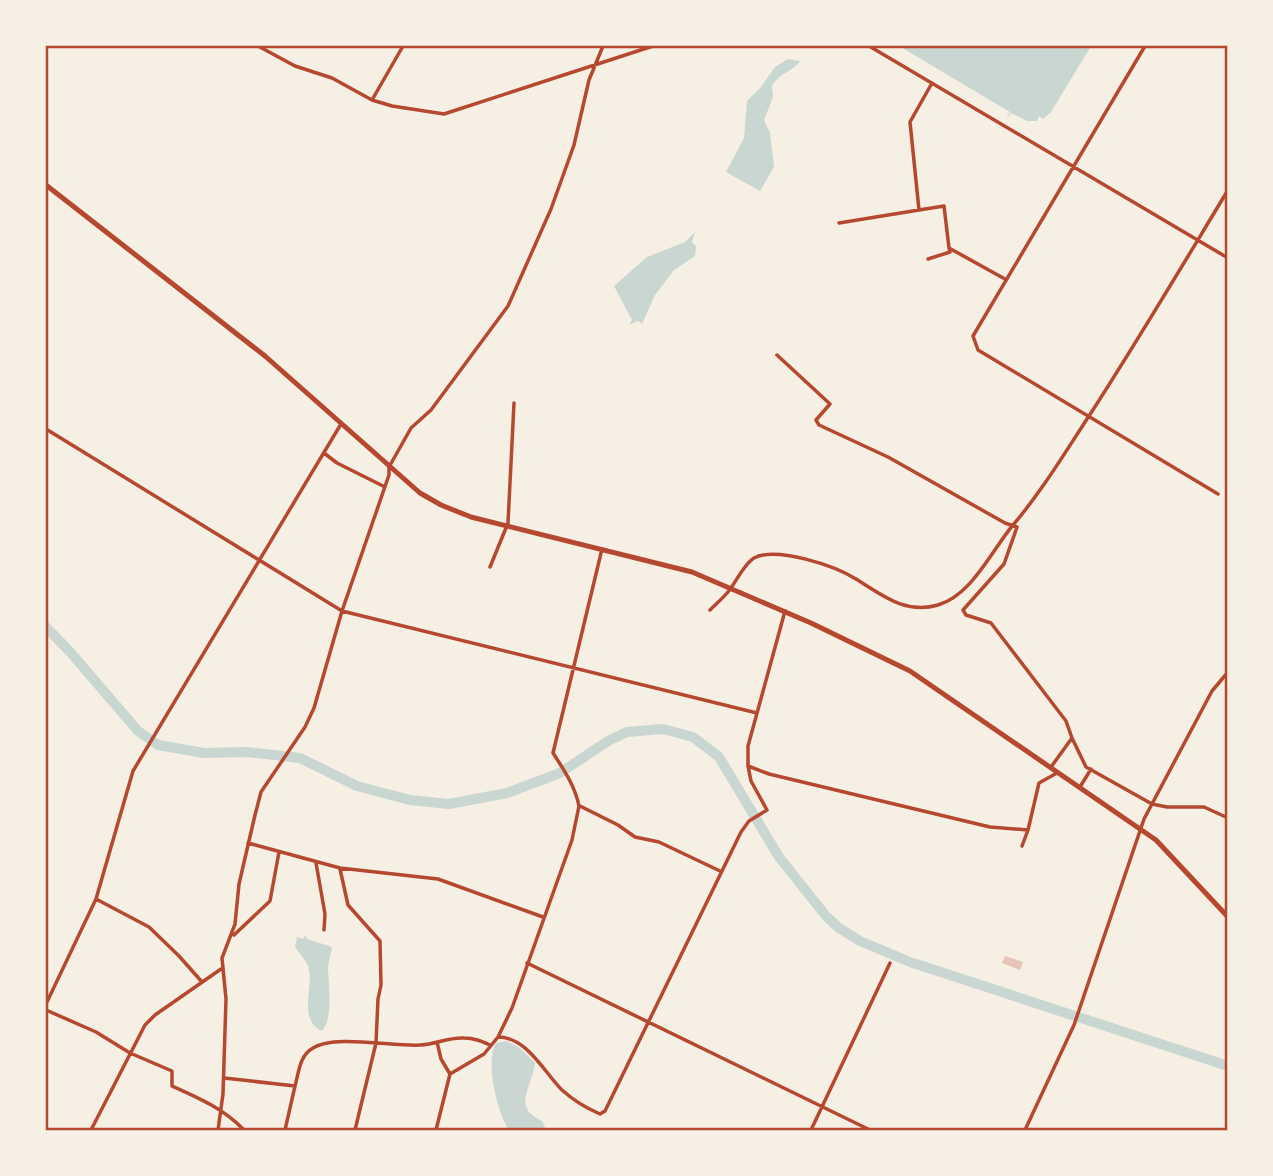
<svg xmlns="http://www.w3.org/2000/svg" width="1273" height="1176" font-family="'PT Sans Narrow',sans-serif">
<style>
.water{fill:#c9d6d2}
.lines{fill:none;stroke-linecap:round;stroke-linejoin:round}
.river{stroke:#c9d6d2;stroke-width:10}
.building{fill:#e6c5b7}
.minor{stroke:#b5482f;stroke-width:3.5}
.secondary{stroke:#b5482f;stroke-width:5}
.neatline{fill:none;stroke:#b5482f;stroke-width:2.5}
</style>
<rect width="100%" height="100%" fill="#f6efe4"/>
<!-- water -->
<path class="water" d="M899,46H1091L1051,112L1043,119L1039,116L1037,121H1027L1011,113L1006,120L1010,112Z
M788,59L800,61C793,72 780,72 772,86L773,97L764,120L770,133L774,167L760,191L726,172L744,138L747,101L761,87L775,67Z
M695,232L692,242L696,246L695,256L674,270L655,295L642,324L638,321L629,325L632,320L614,286L647,257L685,242Z
M306,935L307,939L332,947C331,954 328,962 328,969C329,986 333,1019 322,1031C298,1020 313,989 309,970C308,961 300,955 295,947L297,937L303,939Z
M506,1041L520,1048L535,1063C532,1088 511,1107 542,1121L546,1130H509C497,1112 485,1063 496,1043Z"/>
<g class="lines">
<!-- river -->
<path class="river" d="M46,627L71,653L138,731L158,745L204,753L247,752L300,758L357,786L410,800L449,804L507,793L560,773L608,741L627,732L663,729L693,737L719,757L779,857L826,916L839,928L860,941L910,962L1228,1066"/>
</g>
<!-- building -->
<path class="building" d="M1005,956L1023,962L1020,970L1002,963Z"/>
<g class="lines">
<!-- minor -->
<path class="minor" d="M258,46L295,66L332,78L372,100L392,106L444,114L653,46
M869,46L1228,258
M1145,46L973,336L978,350L1218,494
M932,83L910,122L919,210L944,206L949,248L1005,279
M372,100L403,46
M839,223L919,210
M928,259L950,252L949,248
M777,355L830,404L816,420L819,425L888,457L1005,523L1017,527L1004,564L963,610L966,615L991,623L1066,721L1072,738L1051,767
M46,429L342,611L757,713
M324,453L337,463L385,487
M490,567L508,523L514,403
M710,610C716,604 723,598 728,592C736,582 744,564 754,558C777,546 835,566 856,579C881,594 905,615 938,605C972,595 992,550 1013,525C1042,491 1064,454 1089,416C1137,342 1182,266 1228,190
M785,611L748,746V766L769,774L990,827L1028,830L1039,783L1057,773
M1072,738L1086,767L1152,804L1167,807H1204L1228,818
M1080,787L1091,769
M580,806L618,825L635,837L659,842L720,871
M248,843L340,868L438,879L543,917
M1022,846L1028,830
M316,863L325,914L324,930
M340,869L348,905L380,941L381,985L378,999L376,1043L355,1130
M96,899L149,927L179,956L202,982
M234,935L270,901L279,852
M527,963L870,1130
M46,1004L96,899L133,771L341,424
M46,1010L96,1032L130,1053L172,1071V1086C199,1098 224,1109 244,1130
M498,1037C527,1037 544,1072 562,1090C573,1100 586,1108 600,1114L605,1111L741,832L749,821L767,810L751,781L748,766
M437,1042L441,1059L450,1074
M224,1078L295,1086C299,1072 299,1056 313,1048C334,1034 394,1047 421,1045C436,1044 449,1037 464,1038C474,1038 481,1041 490,1045
M91,1130L145,1025L155,1015L221,969
M218,1130L223,1094L226,999L222,958L235,924L239,884L255,815L261,792L305,727L314,708L342,611L389,475V467L411,428L431,410L508,306L551,209L574,145L589,80L603,46
M285,1130L295,1086
M436,1130L450,1074L484,1054L498,1037L512,1008L572,840L579,806C575,786 564,770 553,753L602,549
M811,1130L890,963
M1025,1130L1074,1025L1144,819L1212,691L1228,672"/>
<!-- secondary -->
<path class="secondary" d="M46,185L265,356L420,493L441,505L471,517L692,572L811,623L910,671L1156,840L1228,917"/>
</g>
<!-- border -->
<rect width="1273" height="1176" fill="none" stroke="#f6efe4" stroke-width="94"/>
<rect x="47" y="47" width="1179" height="1082" class="neatline"/>
</svg>
